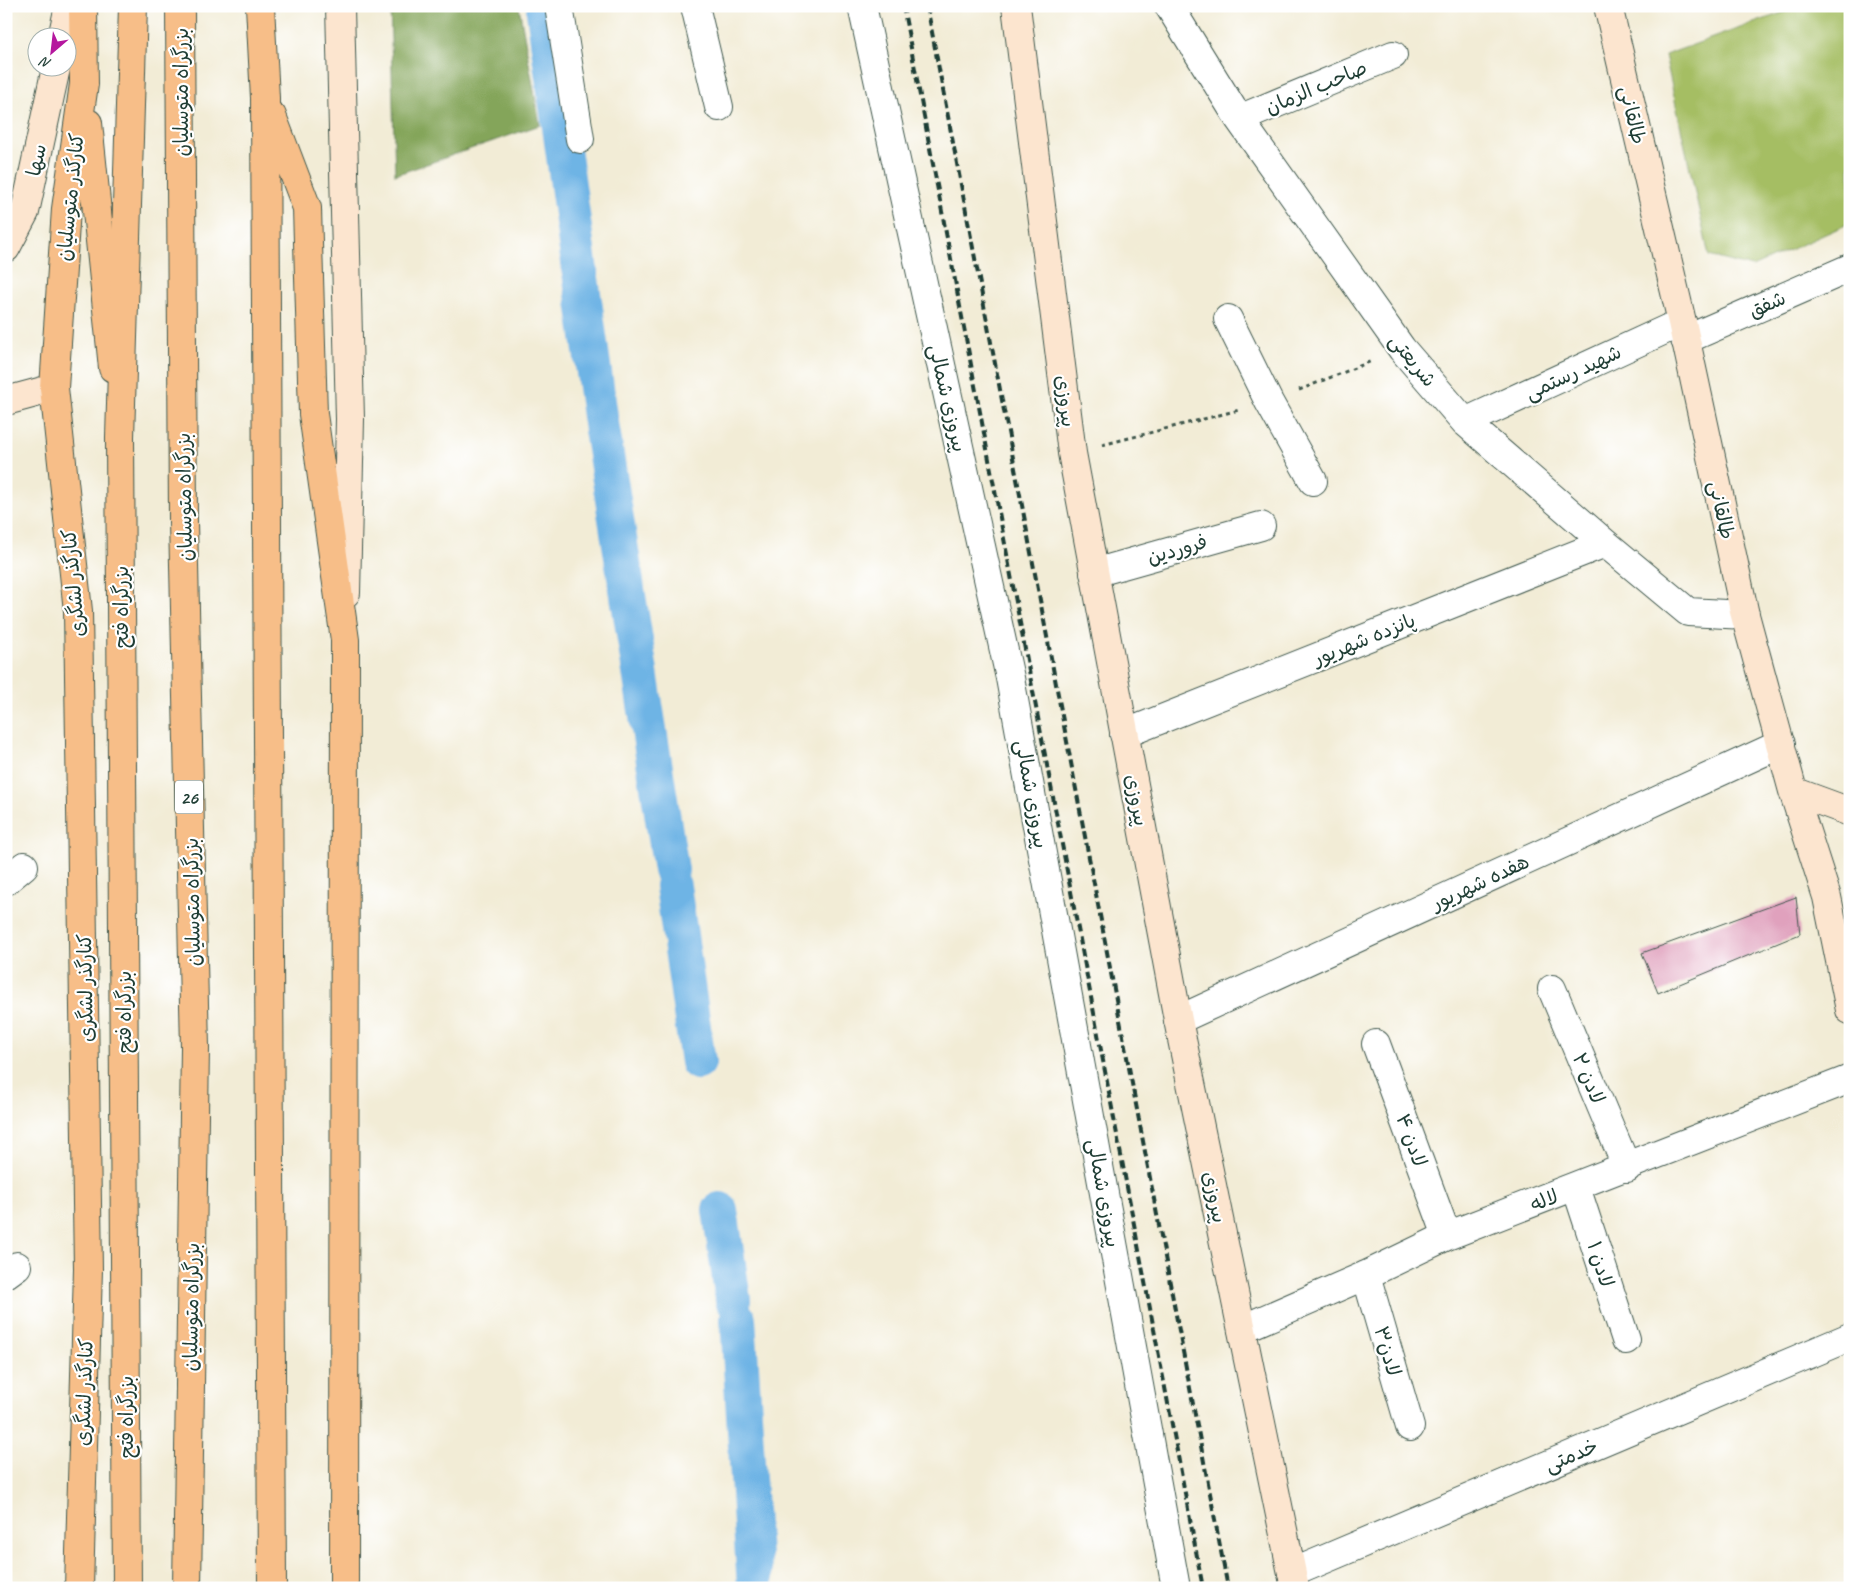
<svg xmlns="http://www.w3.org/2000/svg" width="1856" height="1594" font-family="Caveat,'Playpen Sans Arabic',sans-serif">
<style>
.green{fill:#a5be64;stroke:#627e4c}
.forest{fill:#84a55a;stroke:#527147}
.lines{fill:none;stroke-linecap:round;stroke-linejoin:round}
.canal{stroke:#6eb4e5;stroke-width:36}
.building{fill:#e0a1bd}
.street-casing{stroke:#3f574c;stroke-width:30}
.secondary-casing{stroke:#3f574c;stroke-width:30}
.primary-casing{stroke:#3f574c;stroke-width:30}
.highway-casing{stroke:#3f574c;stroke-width:30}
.path{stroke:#3f574c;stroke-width:3;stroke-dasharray:4 4;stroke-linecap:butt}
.street{stroke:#fff;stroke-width:28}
.secondary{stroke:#fce5cf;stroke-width:28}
.primary{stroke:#f7be88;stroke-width:28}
.highway{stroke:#f7be88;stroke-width:28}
.rail{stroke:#1f3d34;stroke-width:4;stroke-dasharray:8 4;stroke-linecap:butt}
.labels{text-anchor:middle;stroke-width:4.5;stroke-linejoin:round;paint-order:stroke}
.shield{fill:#fff;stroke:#627771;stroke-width:1}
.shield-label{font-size:19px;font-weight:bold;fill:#1f3d34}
.street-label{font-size:20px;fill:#1f3d34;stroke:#fff}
</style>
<rect width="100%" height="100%" fill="#fff"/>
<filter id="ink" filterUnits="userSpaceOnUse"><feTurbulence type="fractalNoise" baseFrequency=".02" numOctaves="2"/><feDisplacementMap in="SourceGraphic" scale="10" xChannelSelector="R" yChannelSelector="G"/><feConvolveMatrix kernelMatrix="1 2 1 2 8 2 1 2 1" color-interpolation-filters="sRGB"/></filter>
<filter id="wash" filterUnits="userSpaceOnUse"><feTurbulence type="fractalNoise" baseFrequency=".0096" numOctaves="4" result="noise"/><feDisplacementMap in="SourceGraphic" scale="20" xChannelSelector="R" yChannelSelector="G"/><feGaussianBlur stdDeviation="1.12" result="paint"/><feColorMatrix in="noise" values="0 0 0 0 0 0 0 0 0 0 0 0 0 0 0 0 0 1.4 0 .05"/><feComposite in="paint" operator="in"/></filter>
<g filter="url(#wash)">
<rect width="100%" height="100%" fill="#f2ecd6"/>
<!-- green -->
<path class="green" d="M1801,6H1850V223L1752,267L1709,256L1665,55Z"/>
<!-- forest -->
<path class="forest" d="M390,6H519L540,125L395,175Z"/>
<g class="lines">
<!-- canal -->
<path class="canal" d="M544,12L601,423L671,870
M673,886L698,1062
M720,1210L733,1300
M738,1319L755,1588"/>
</g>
<g id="blocks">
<!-- building -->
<path class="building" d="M1796,897L1800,934L1658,993L1642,953Z"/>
</g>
</g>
<g filter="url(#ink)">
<use href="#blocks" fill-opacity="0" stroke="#3f574c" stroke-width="1"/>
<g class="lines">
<!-- street casing -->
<g class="street-casing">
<path id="street" d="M559,6L580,139
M695,6L719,107
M862,6L1010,678L1176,1588
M1169,6L1239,119L1402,349L1465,422L1605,543L1688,612L1745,615
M1239,119L1393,55
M1228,319L1269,402L1313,481
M1685,340L1850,268
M1465,422L1682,322
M1094,573L1261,526
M1124,734L1605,543
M6,881L24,866
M1552,989L1627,1168
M1178,1020L1781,744
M1376,1044L1447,1236
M1576,1187L1626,1340
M6,1274L17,1266
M1366,1275L1410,1427
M1242,1329L1366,1275L1447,1236L1850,1079
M1292,1573L1850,1337"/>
</g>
<!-- secondary casing -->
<g class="secondary-casing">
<path id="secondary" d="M340,6L350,419L346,593
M1016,6L1072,453L1178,1020L1295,1588
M1608,6L1682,322L1745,615L1793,791L1827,897L1850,1010
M62,38L69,6
M6,248L25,212L56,68
M6,401L54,388
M1793,791L1850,812"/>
</g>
<!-- primary casing -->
<g class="primary-casing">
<path id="primary" d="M88,123L113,368
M79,1588L88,1269L78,611L54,388L66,209L84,84L83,6"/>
</g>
<!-- highway casing -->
<g class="highway-casing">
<path id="highway" d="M180,6L183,521L195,1048L187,1588
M260,6L265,98L272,1588
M272,116L307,208L313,414L345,640L344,1588
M127,1588L120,437L133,6"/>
</g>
<!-- path -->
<path class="path" d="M1299,390L1372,361
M1102,445L1239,410"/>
<!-- street -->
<use href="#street" class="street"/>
<!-- secondary -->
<use href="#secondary" class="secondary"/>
<!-- primary -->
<use href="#primary" class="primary"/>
<!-- highway -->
<use href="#highway" class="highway"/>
<!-- rail -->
<path class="rail" d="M903,6L1203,1588
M927,6L1228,1588"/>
</g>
</g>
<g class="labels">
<!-- shield labels -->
<rect class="shield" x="175" y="780.5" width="28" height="33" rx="4"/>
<g class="shield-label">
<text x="189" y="804">26</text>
</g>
<!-- street labels -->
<g class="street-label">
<text transform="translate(1316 87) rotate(-23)" y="7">صاحب الزمان</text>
<text transform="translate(181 92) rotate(-90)" y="7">بزرگراه متوسلیان</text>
<text transform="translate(1633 115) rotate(77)" y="7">طالقانی</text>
<text transform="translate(36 160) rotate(-78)" y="7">سها</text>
<text transform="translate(70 197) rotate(-84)" y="7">کنارگذر متوسلیان</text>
<text transform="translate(1767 304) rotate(-24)" y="7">شفق</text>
<text transform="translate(1413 360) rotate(51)" y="7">شریعتی</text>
<text transform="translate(1573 372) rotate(-25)" y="7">شهید رستمی</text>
<text transform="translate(948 398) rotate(77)" y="7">پیروزی شمالی</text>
<text transform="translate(1066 401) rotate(83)" y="7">پیروزی</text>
<text transform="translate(184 497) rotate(-91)" y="7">بزرگراه متوسلیان</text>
<text transform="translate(1722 510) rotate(78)" y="7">طالقانی</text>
<text transform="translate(1177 549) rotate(-16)" y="7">فروردین</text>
<text transform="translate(73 583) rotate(-95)" y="7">کنارگذر لشگری</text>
<text transform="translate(121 607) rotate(-90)" y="7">بزرگراه فتح</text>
<text transform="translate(1364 639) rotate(-22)" y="7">پانزده شهریور</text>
<text transform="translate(1032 794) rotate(80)" y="7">پیروزی شمالی</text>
<text transform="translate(1137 800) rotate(79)" y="7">پیروزی</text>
<text transform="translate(1480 882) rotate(-25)" y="7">هفده شهریور</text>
<text transform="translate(192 902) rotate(-91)" y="7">بزرگراه متوسلیان</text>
<text transform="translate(85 988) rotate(-91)" y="7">کنارگذر لشگری</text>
<text transform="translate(124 1012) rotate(-90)" y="7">بزرگراه فتح</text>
<text transform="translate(1589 1078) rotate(67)" y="7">لادن ۲</text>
<text transform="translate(1412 1140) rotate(70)" y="7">لادن ۴</text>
<text transform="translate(1104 1193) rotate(80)" y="7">پیروزی شمالی</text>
<text transform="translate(1215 1197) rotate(78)" y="7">پیروزی</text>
<text transform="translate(1544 1200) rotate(-21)" y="7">لاله</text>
<text transform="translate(1601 1264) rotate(72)" y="7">لادن ۱</text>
<text transform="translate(191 1307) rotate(-89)" y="7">بزرگراه متوسلیان</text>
<text transform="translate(1388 1351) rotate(74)" y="7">لادن۳</text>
<text transform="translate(84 1392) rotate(-88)" y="7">کنارگذر لشگری</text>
<text transform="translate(126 1417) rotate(-90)" y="7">بزرگراه فتح</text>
<text transform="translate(1571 1455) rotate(-23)" y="7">خدمتی</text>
</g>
</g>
<!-- margin -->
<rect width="1856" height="1594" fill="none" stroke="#fff" stroke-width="25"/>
<!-- north arrow -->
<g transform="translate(52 52) rotate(208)"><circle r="24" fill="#ffffff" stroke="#a5b1ae"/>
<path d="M0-4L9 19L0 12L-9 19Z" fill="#b5179e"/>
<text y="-8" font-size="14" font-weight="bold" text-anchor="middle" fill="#1f3d34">N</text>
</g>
</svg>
